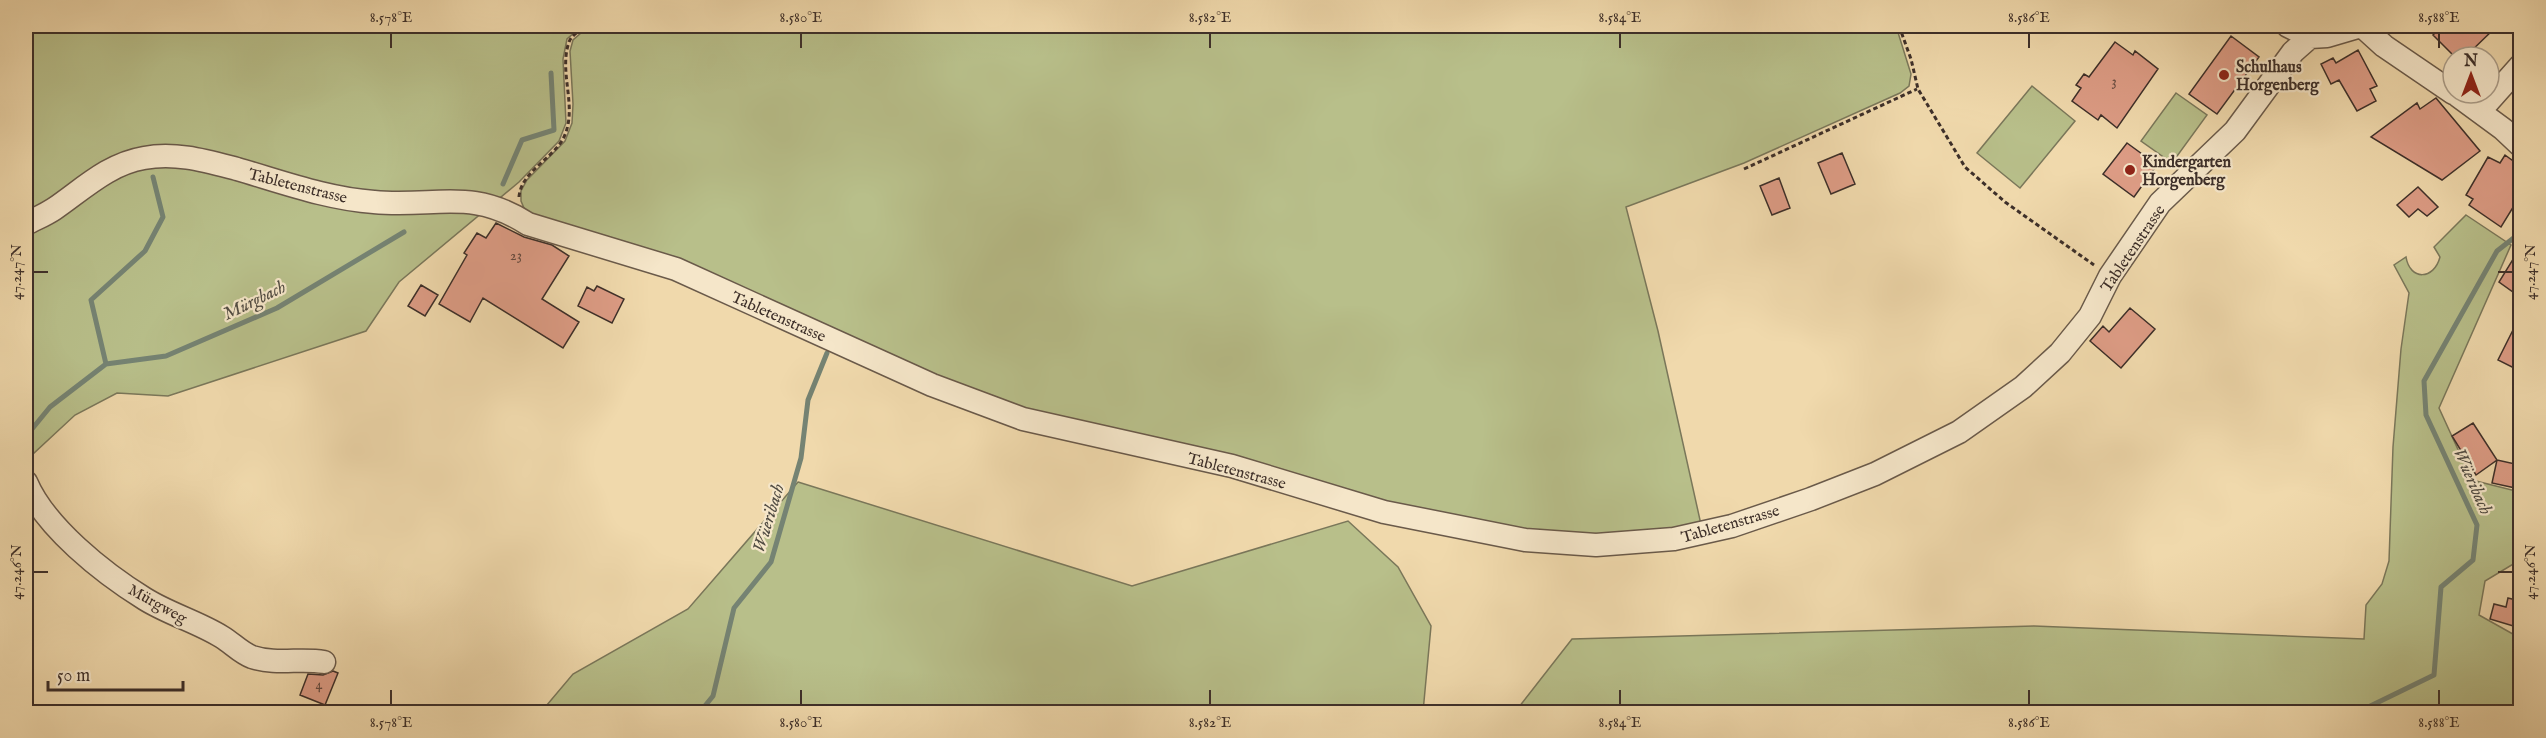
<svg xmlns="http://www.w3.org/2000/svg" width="2546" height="738" font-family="'IM FELL English',serif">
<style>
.green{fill:#b8bf8a;stroke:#7a775a;stroke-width:1.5}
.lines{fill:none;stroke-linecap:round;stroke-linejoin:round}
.stream{stroke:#758373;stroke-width:5}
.building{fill:#dd9c85;stroke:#3d2f29;stroke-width:1.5}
.minor-casing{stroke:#6a5a4a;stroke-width:25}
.path{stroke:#3d2f29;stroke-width:3;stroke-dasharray:4.5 3;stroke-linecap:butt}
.minor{stroke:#f5e6c9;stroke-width:22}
.ticks{fill:none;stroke:#3d2f29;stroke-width:2}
.poi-dot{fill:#8f2418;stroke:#f5e6c9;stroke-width:2}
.labels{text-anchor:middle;stroke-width:4.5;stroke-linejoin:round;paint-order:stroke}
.number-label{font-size:14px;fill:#654a40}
.poi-label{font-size:16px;font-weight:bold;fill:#3d2f29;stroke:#f5e6c9;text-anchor:start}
.street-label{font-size:16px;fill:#3d2f29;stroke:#f5e6c9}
.water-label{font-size:18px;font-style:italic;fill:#504b42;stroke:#f5e6c9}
.neatline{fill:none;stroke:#3d2f29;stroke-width:2}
.ticks-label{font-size:15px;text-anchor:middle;fill:#3d2f29}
</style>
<rect width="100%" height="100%" fill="#f0d9ac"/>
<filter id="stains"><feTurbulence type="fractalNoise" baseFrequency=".00333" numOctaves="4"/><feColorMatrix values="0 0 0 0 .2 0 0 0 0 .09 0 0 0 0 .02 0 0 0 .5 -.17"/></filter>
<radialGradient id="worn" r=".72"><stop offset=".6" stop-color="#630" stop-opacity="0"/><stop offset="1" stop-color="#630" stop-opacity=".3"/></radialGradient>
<!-- green -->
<path class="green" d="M26,26H582L567,39L563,59L566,123L559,141L519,182L399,282L366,331L168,396L117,393L75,415L32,455L26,478Z
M589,26H1896L1911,74L1909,86L1900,93L1744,163L1626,207L1658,331L1702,529L1633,539L1509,533L1025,414L527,215L521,201V191L527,180L565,141L572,123L573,104L570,51L573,40Z
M2032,86L2075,121L2020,188L1977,153Z
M2176,93L2207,115L2172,163L2141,141Z
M2466,215L2511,245L2439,408L2472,480L2520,492V560L2485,581L2479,615L2520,638V712H1515L1572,639L2034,626L2364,639L2366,605L2382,584L2389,561L2393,447L2401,349L2409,293L2394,265L2406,257C2410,281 2434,280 2440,257L2434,247Z
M798,482L1132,586L1348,521L1398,567L1431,626L1423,712H541L573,674L688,609Z"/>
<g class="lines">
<!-- stream -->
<path class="stream" d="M503,184L522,140L554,130L551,73
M106,364L91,300L145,251L163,217L153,177
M32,429L50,407L106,364L166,356L277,308L404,232
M700,712L713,696L734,608L771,562L801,458L808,400L827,353
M2358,712L2434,675L2441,587L2473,560L2477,525L2426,415L2424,381L2497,251L2520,233"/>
</g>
<!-- building -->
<path class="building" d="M2442,26H2497L2465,57H2455L2433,35Z
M2231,36L2259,57L2217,114L2189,94Z
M2115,42L2133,55L2135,51L2158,69L2117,128L2101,115L2098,120L2072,101L2081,88L2076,85L2084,74L2089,77Z
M2358,50L2377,86L2370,89L2376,101L2357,111L2339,80L2331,84L2321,64L2333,58L2336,63Z
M2436,98L2480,151L2442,180L2371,137L2417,103L2420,109Z
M2127,143L2157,165L2134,197L2103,174Z
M1842,153L1855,184L1831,194L1818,163Z
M2505,155L2520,166V196L2501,227L2469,205L2473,199L2466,195L2488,157L2500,163Z
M1779,178L1790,208L1772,215L1760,186Z
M2418,187L2438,207L2427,216L2418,209L2409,217L2397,205Z
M496,223L524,237L552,245L569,256L542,299L579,322L563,348L483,298L470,322L439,304L467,255L464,253L477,233L486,238Z
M2520,248V297L2499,282Z
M421,285L438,295L425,316L408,306Z
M597,286L624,299L612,323L578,306L587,287L594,291Z
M2130,308L2155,329L2121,368L2090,341L2103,326L2109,332Z
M2520,316V371L2498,360Z
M2473,423L2497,460L2476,475L2452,436Z
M2497,460L2520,465V489L2492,483Z
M2508,598L2520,601V628L2490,619L2494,604L2506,607Z
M333,671L338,673L325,705L300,695L308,674L323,675Z"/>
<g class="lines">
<!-- minor casing -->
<g class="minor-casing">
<path id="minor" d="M2288,26L2310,37L2327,36L2361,26
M2362,26L2384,46L2453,93
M2454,93L2503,129L2520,145
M2480,111L2520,66
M26,224C35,219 45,215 54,209C82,190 108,164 144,158C176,152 206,161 237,169C282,182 328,199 374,202C435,208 471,187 528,224L676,269L932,385L1023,419L1232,466L1384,512L1525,540L1596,545L1674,539L1732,526L1811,499L1875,474L1959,432L2023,387L2060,353L2090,316L2110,276L2160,203L2235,131L2293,52L2310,37
M26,482C45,527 103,573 145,599C169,614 198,622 222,637C232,643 241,653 252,657C276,665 300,658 324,662"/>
</g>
<!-- path -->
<path class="path" d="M1899,26L1911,59L1918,89L1965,167L2005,202L2094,265
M1744,169L1917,89
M519,197C521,172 551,160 563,139C579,108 558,74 569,42C571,36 580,30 585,26"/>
<!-- minor -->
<use href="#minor" class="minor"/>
</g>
<!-- ticks -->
<path class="ticks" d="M391,33V48M801,33V48M1210,33V48M1620,33V48M2029,33V48M2439,33V48M33,272H48M2498,272H2513M33,572H48M2498,572H2513M391,690V705M801,690V705M1210,690V705M1620,690V705M2029,690V705M2439,690V705"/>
<!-- markers -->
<g class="poi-dot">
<circle cx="2224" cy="75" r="6"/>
<circle cx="2130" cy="170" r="6"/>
</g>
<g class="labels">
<!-- number labels -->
<g class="number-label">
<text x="2114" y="86">3</text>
<text x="516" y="260">23</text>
<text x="319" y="689">4</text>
</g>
<!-- poi labels -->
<g class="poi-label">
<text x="2236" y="72">Schulhaus<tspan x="2236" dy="18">Horgenberg</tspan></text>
<text x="2142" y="167">Kindergarten<tspan x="2142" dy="18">Horgenberg</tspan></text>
</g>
<!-- street labels -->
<g class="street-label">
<text transform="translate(298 185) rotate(14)" y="6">Tabletenstrasse</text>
<text transform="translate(2132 248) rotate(-56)" y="6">Tabletenstrasse</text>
<text transform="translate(779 316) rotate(24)" y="6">Tabletenstrasse</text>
<text transform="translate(1237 470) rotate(15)" y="6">Tabletenstrasse</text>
<text transform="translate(1730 523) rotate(-16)" y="6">Tabletenstrasse</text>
<text transform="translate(158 603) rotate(29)" y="6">Mürgweg</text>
</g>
<!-- water labels -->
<g class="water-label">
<text transform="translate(254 300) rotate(-26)" y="6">Mürgbach</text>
<text transform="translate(2473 481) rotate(66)" y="6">Wüeribach</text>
<text transform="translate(768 518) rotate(-73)" y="6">Wüeribach</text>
</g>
</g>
<!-- margin -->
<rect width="2546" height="738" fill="none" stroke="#f0d9ac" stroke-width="66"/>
<!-- north arrow -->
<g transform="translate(2471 75)"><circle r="28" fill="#f5e6c9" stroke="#ab9d89" stroke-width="1.5"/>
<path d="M0-4.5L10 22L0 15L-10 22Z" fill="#8f2418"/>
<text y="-9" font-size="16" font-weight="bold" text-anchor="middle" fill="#3d2f29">N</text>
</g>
<!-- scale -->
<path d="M48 681v9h135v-9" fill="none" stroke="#3d2f29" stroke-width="3"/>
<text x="57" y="681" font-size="18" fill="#3d2f29" stroke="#f5e6c9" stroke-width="4.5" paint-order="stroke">50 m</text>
<rect x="33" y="33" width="2480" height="672" class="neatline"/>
<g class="ticks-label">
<text x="391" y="22">8.578°E</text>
<text x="801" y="22">8.580°E</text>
<text x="1210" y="22">8.582°E</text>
<text x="1620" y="22">8.584°E</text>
<text x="2029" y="22">8.586°E</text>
<text x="2439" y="22">8.588°E</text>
<text transform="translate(16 272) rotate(-90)" y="5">47.247°N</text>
<text transform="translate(2530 272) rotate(-90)" y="5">47.247°N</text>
<text transform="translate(16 572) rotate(-90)" y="5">47.246°N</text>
<text transform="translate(2530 572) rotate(-90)" y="5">47.246°N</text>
<text x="391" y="727">8.578°E</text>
<text x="801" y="727">8.580°E</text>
<text x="1210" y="727">8.582°E</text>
<text x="1620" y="727">8.584°E</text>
<text x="2029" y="727">8.586°E</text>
<text x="2439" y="727">8.588°E</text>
</g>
<rect width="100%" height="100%" filter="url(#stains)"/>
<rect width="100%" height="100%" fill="url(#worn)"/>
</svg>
